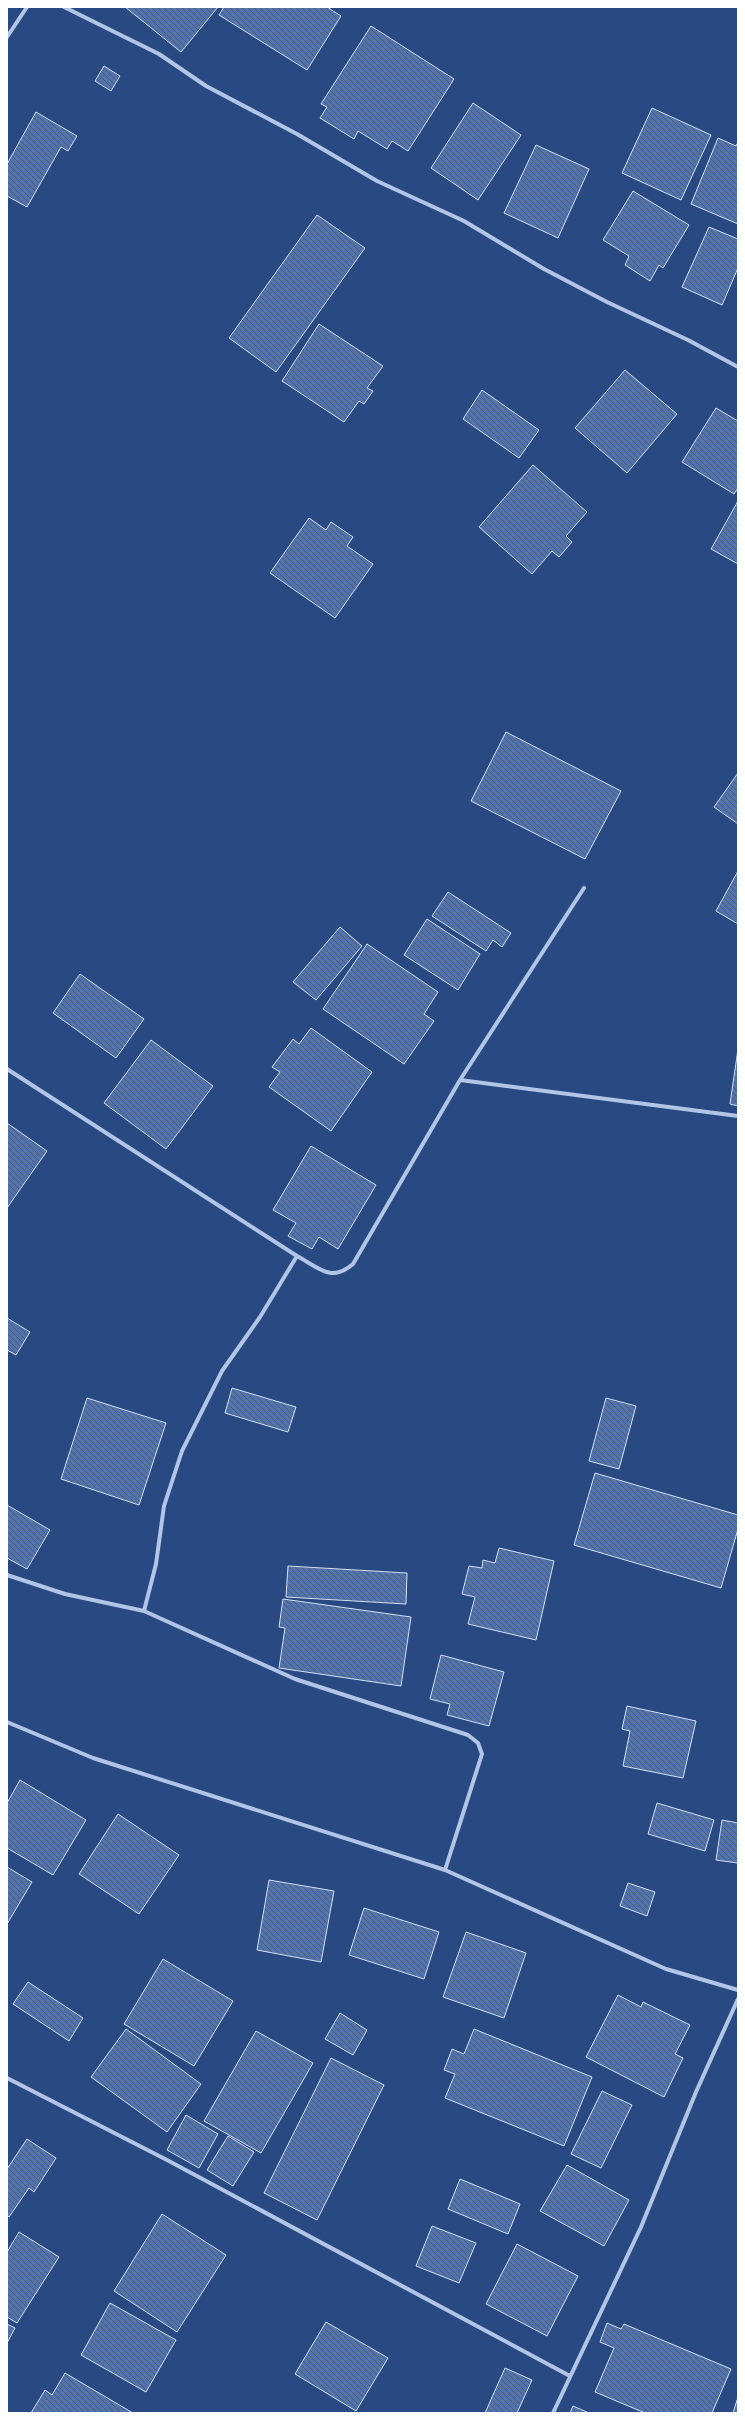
<svg xmlns="http://www.w3.org/2000/svg" width="745" height="2420" font-family="'Nunito Sans',sans-serif">
<style>
.building{fill:url(#building-back-hatch);stroke:#d5e1f5}
.lines{fill:none;stroke-linecap:round;stroke-linejoin:round}
.minor{stroke:#b2c5e6;stroke-width:4}
</style>
<defs>
<pattern id="building-back-hatch" width="6" height="6" patternUnits="userSpaceOnUse"><rect width="6" height="6" fill="#5172ab"/><path d="M-1 5l2 2M0 0l6 6M5-1l2 2" fill="none" stroke="#4e5d77"/></pattern>
</defs>
<rect width="100%" height="100%" fill="#284982"/>
<!-- building -->
<path class="building" d="M125,7H218L181,52Z
M224,7H327L341,16L307,70L219,15Z
M371,26L454,79L408,151L392,141L387,149L358,131L354,139L320,118L327,107L321,104Z
M104,66L120,76L111,91L95,81Z
M473,103L521,135L478,200L431,168Z
M652,108L711,135L681,200L622,173Z
M36,112L77,136L68,151L61,147L27,207L7,196V164Z
M718,138L736,146L738,142V224L691,204Z
M536,145L589,169L558,238L504,213Z
M633,191L689,225L663,268L659,265L650,281L625,265L629,256L603,240Z
M317,215L365,248L276,372L229,338Z
M709,227L738,239V268L722,305L682,287Z
M319,324L383,366L367,388L373,391L364,404L359,401L344,422L282,381Z
M625,370L677,414L627,473L575,428Z
M482,390L539,430L519,458L463,419Z
M716,408L738,421V488L734,494L682,462Z
M533,465L587,512L566,536L572,542L559,557L552,551L532,574L479,527Z
M738,501V564L711,549Z
M309,518L326,530L331,522L353,537L347,546L373,564L335,618L270,573Z
M506,732L621,791L585,859L471,801Z
M738,773V824L714,807Z
M738,871V924L716,911Z
M448,892L511,933L502,947L493,940L486,951L432,916Z
M427,919L480,954L458,990L404,955Z
M340,927L362,946L316,1000L293,982Z
M367,944L438,992L424,1014L434,1021L404,1064L323,1009Z
M80,974L144,1019L116,1058L53,1013Z
M311,1028L372,1072L331,1131L269,1087L280,1072L272,1067L293,1039L299,1044Z
M151,1040L213,1086L166,1149L104,1103Z
M738,1049V1106L730,1104Z
M7,1123L47,1151L7,1208Z
M311,1146L376,1185L338,1249L319,1237L312,1249L288,1236L296,1223L273,1210Z
M7,1318L30,1332L16,1355L7,1350Z
M232,1388L296,1407L288,1432L225,1413Z
M87,1398L166,1423L139,1505L61,1479Z
M606,1398L636,1406L619,1469L589,1461Z
M595,1473L738,1515V1529L721,1588L574,1545Z
M7,1505L50,1530L27,1569L7,1558Z
M499,1548L554,1561L536,1640L468,1624L475,1597L462,1594L469,1566L482,1568L483,1560L495,1563Z
M288,1566L407,1573L406,1604L286,1597Z
M283,1599L411,1617L401,1686L279,1668L285,1628L279,1627Z
M441,1655L504,1672L489,1726L447,1715L450,1704L430,1699Z
M627,1706L696,1721L683,1778L623,1766L630,1731L622,1729Z
M20,1780L86,1820L53,1875L7,1848V1803Z
M657,1803L714,1820L705,1851L648,1834Z
M118,1814L179,1855L139,1914L79,1874Z
M722,1820L738,1823V1863L716,1860Z
M7,1867L32,1882L7,1924Z
M269,1880L334,1891L321,1962L257,1950Z
M628,1883L655,1892L647,1916L620,1906Z
M364,1908L439,1932L424,1979L349,1955Z
M466,1932L526,1953L504,2018L443,1997Z
M163,1959L233,2001L194,2066L124,2024Z
M28,1982L83,2018L69,2041L13,2004Z
M618,1995L641,2007L643,2002L690,2025L675,2054L683,2058L664,2097L586,2057Z
M340,2013L367,2030L353,2055L325,2039Z
M126,2029L201,2084L167,2132L91,2077Z
M474,2029L592,2077L564,2146L445,2098L455,2074L444,2070L452,2049L464,2054Z
M256,2031L313,2063L261,2153L204,2121Z
M331,2058L384,2085L317,2220L264,2193Z
M602,2091L632,2105L601,2168L571,2154Z
M186,2115L218,2134L199,2168L167,2150Z
M228,2136L254,2152L233,2186L207,2170Z
M27,2139L56,2158L34,2192L29,2188L9,2217L7,2215V2169Z
M567,2165L629,2200L604,2246L540,2211Z
M460,2179L520,2204L508,2234L448,2209Z
M162,2214L226,2255L177,2332L114,2291Z
M432,2226L476,2243L459,2283L416,2266Z
M19,2232L59,2257L17,2323L7,2317V2252Z
M517,2244L578,2276L547,2336L486,2304Z
M110,2303L176,2340L146,2392L81,2355Z
M326,2322L388,2358L356,2411L295,2374Z
M607,2323L621,2329L624,2324L731,2369L712,2413H645L595,2392L614,2348L600,2342Z
M7,2324L15,2328L7,2343Z
M505,2368L532,2380L517,2413H485Z
M65,2373L133,2413H31L45,2390L52,2395Z
M738,2397V2413H733Z
M573,2406L589,2413H570Z"/>
<g class="lines">
<!-- minor -->
<path class="minor" d="M64,7L159,54L206,86L297,134L377,181L464,221L544,269L607,302L688,340L738,367
M7,37L27,7
M7,1069L297,1256C319,1268 331,1283 353,1264L460,1080L584,888
M460,1080L738,1116
M7,1575L65,1594L144,1611L295,1679L468,1735L478,1743L482,1754L445,1870
M144,1611L156,1564L164,1506L182,1451L222,1371L260,1317L297,1256
M7,1722L93,1758L445,1870L666,1969L738,1990
M7,2078L167,2160L570,2376
M553,2413L641,2227L696,2092L738,1999"/>
</g>
<!-- border -->
<rect width="745" height="2420" fill="none" stroke="#ffffff" stroke-width="16"/>
</svg>
